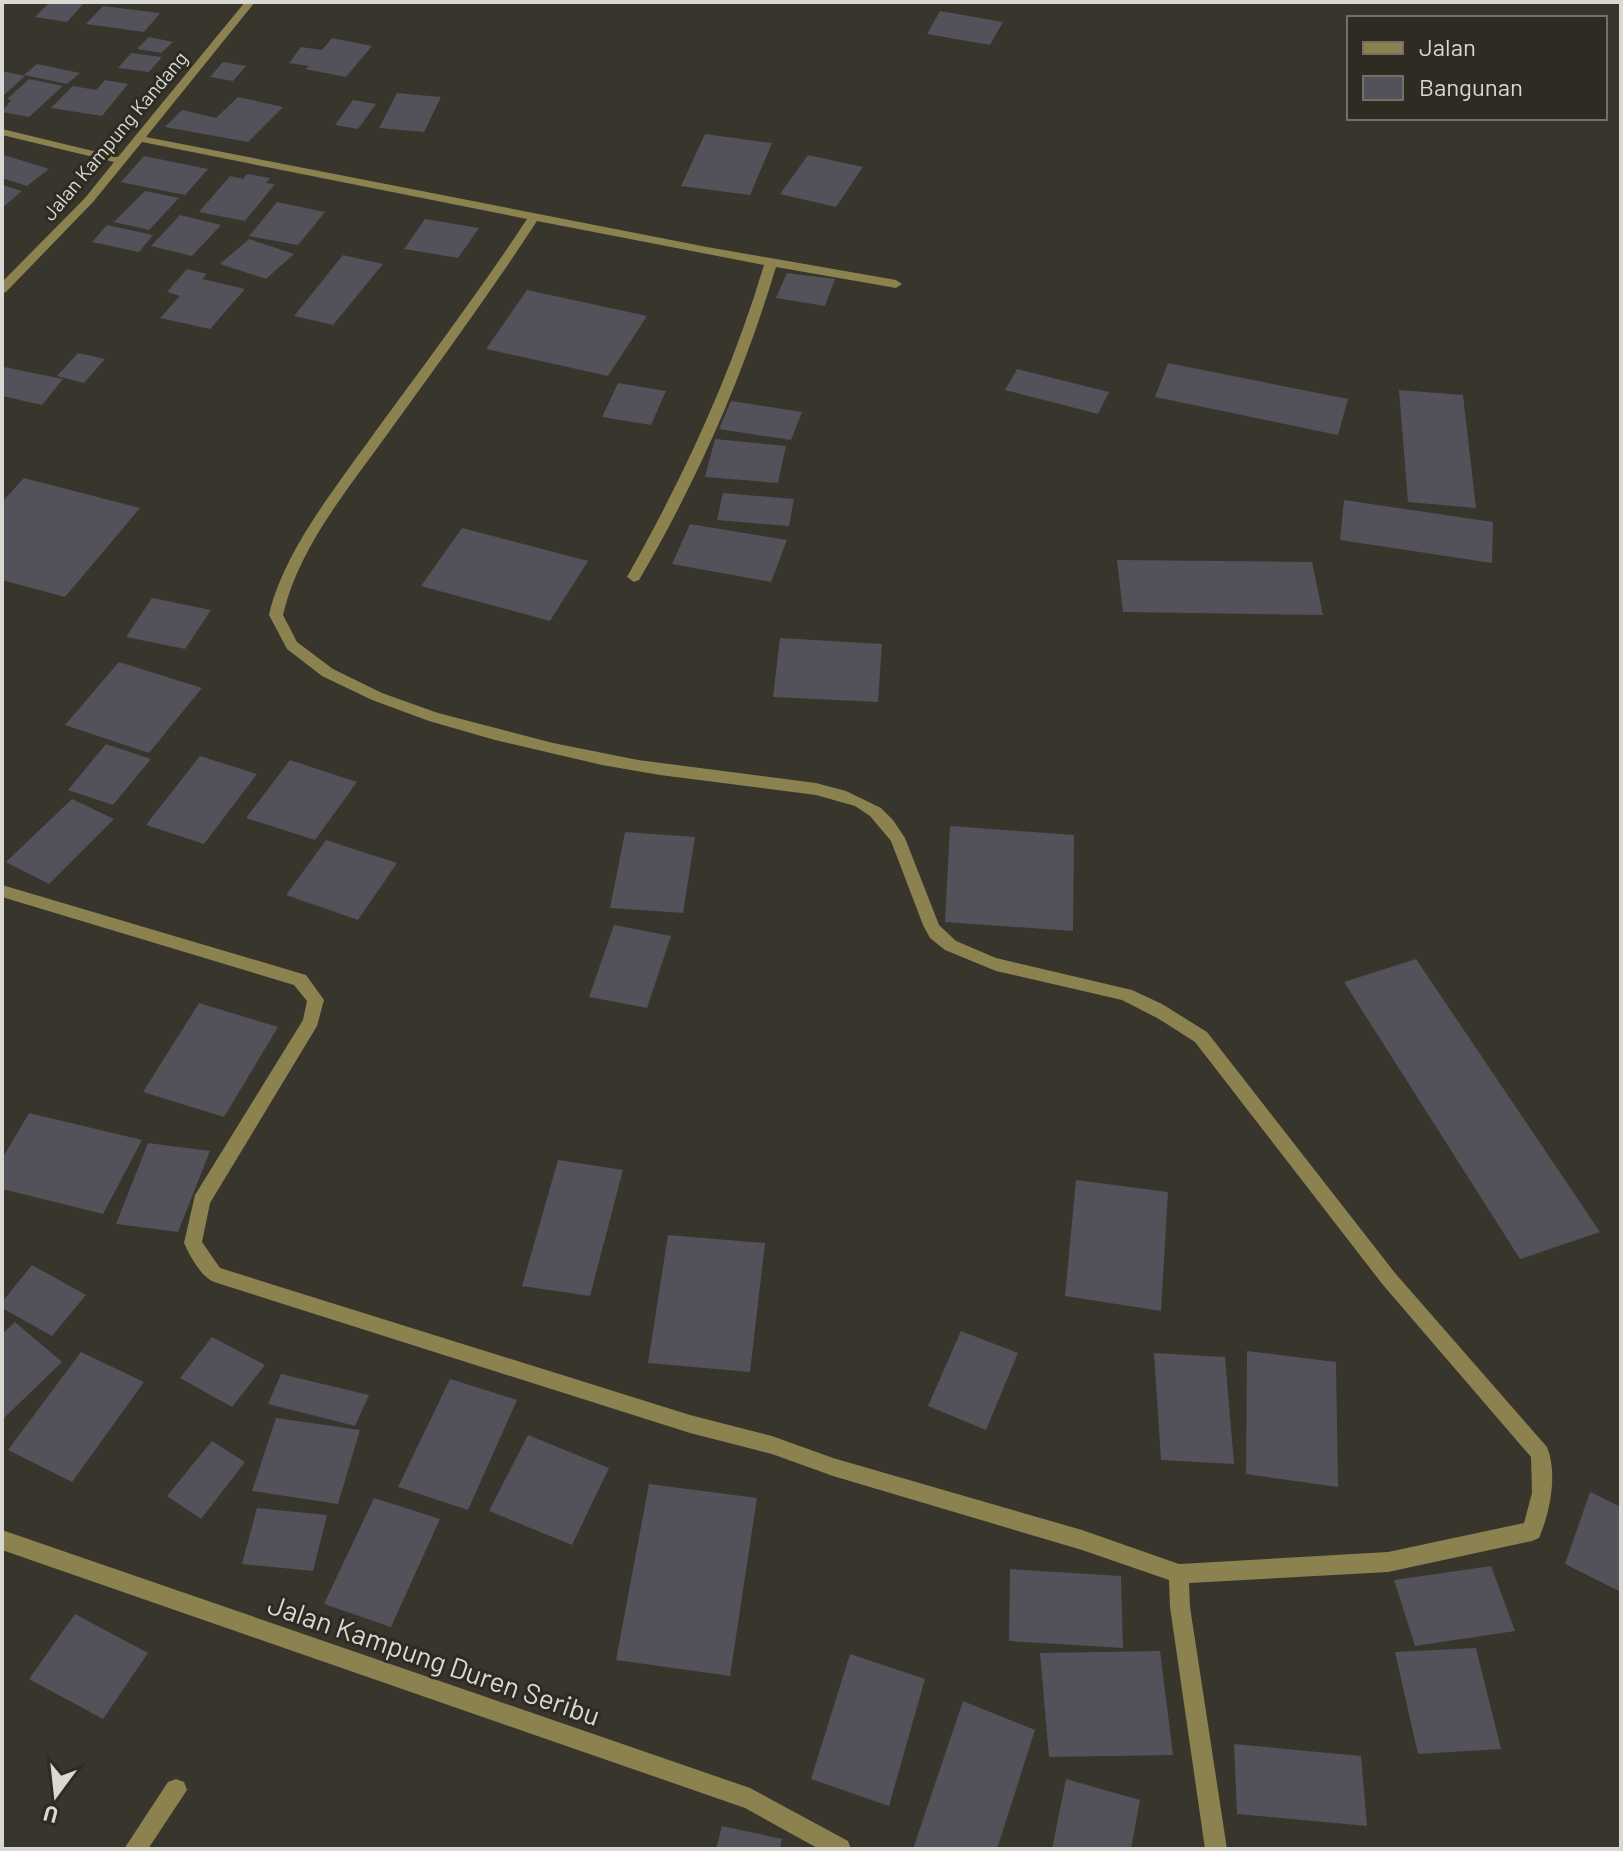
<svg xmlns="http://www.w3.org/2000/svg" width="1623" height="1851" font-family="Barlow,sans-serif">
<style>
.building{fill:#53515a}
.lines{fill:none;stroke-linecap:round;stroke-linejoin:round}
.minor{fill:#8b824f;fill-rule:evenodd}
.labels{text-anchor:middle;stroke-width:6;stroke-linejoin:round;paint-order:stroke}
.far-street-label{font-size:20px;fill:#d9d8d2;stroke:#2d2b22}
.near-street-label{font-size:28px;fill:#d9d8d2;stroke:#2d2b22}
</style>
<rect width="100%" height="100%" fill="#37352c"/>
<!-- building -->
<path class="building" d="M50,2H85L67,22L35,17Z
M103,6L160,13L144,32L86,24Z
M940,11L1003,22L990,45L927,34Z
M149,37L173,42L161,53L137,49Z
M332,38L372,46L346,77L305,69L309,66L289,63L301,47L322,50Z
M131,53L162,57L149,72L118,68Z
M223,62L246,66L233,81L210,77Z
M37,64L80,73L67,84L24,75Z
M2,71L25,76L2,97Z
M29,79L63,86L29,117L2,112L11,100L7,99Z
M105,80L128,84L102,116L51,108L73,86L96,90Z
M397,93L441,97L424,132L379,128Z
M238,97L283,107L248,142L165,127L182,110L216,118Z
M353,100L376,104L358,129L335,125Z
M705,134L772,143L750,195L681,186Z
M4,155L49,169L27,186L2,178Z
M808,155L863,167L836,207L780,194Z
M144,156L208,169L185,195L121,182Z
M247,174L270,178L266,183L275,184L245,221L199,212L230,176L243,179Z
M2,185L22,191L2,208Z
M145,191L179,198L149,230L114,222Z
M277,202L325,212L298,245L249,236Z
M180,215L221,225L192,256L151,246Z
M425,219L479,228L458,258L404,249Z
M107,225L153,235L139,252L92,242Z
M249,239L294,254L266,279L220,264Z
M343,255L383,264L333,325L294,316Z
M187,269L207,274L202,279L245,289L210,329L160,318L180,296L167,292Z
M787,273L835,279L825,306L776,298Z
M527,290L647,316L608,376L486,349Z
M78,353L105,359L84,383L57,376Z
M1168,363L1348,399L1338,435L1155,397Z
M4,367L63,379L42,405L2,396Z
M1017,369L1109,392L1098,414L1005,390Z
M618,383L666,391L651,425L602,417Z
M1399,390L1463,395L1476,508L1408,502Z
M731,401L802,412L791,440L719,429Z
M715,439L786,446L778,483L705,477Z
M24,478L140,508L65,597L2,580V502Z
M723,493L794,499L789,526L717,520Z
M1344,500L1493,522L1492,563L1340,540Z
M690,524L787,540L771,582L672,564Z
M462,528L588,561L550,621L421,586Z
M1117,560L1312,562L1323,615L1123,612Z
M152,598L211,610L185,649L126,637Z
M780,638L882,644L878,702L773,697Z
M119,662L202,688L149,753L65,725Z
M106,744L151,759L113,805L68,790Z
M200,756L257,774L204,844L146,825Z
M290,760L357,782L315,840L246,818Z
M72,799L114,819L49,884L6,862Z
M950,826L1074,835L1073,931L945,922Z
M625,832L695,837L683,913L610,908Z
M326,840L397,863L358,920L286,895Z
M614,925L671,936L647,1008L589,997Z
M1416,959L1600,1232L1520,1259L1344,982Z
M199,1003L278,1027L224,1117L143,1092Z
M29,1113L142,1140L103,1214L2,1189V1159Z
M148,1143L210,1151L178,1232L116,1224Z
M558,1160L623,1170L590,1296L522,1286Z
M1076,1180L1168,1192L1161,1311L1065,1296Z
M668,1235L765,1243L750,1372L648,1363Z
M32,1265L86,1295L52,1336L2,1308V1302Z
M15,1322L62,1362L2,1420V1334Z
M961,1331L1018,1353L986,1430L928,1406Z
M212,1337L265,1365L232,1407L180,1378Z
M1247,1351L1336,1362L1338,1487L1246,1474Z
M81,1352L144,1382L72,1482L8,1450Z
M1154,1353L1225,1357L1234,1464L1161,1460Z
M281,1374L369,1395L355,1426L268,1404Z
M450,1379L517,1400L468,1510L398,1487Z
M276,1418L360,1430L338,1504L252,1491Z
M528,1435L609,1468L572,1545L489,1511Z
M212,1441L245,1462L201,1519L167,1496Z
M649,1484L757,1498L730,1676L616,1660Z
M1590,1492L1621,1507V1592L1565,1564Z
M374,1498L440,1519L391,1627L324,1604Z
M257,1508L327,1515L313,1571L242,1564Z
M1491,1566L1515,1631L1415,1646L1394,1580Z
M1010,1569L1121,1576L1123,1648L1009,1641Z
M75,1614L148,1653L103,1719L29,1679Z
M1476,1648L1501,1749L1418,1754L1395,1652Z
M1160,1651L1173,1755L1049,1757L1040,1653Z
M850,1654L925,1679L889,1806L811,1779Z
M963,1701L1035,1730L997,1849H913Z
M1234,1744L1361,1756L1367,1826L1237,1814Z
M1066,1779L1140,1800L1131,1849H1052Z
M722,1826L782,1839L780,1849H716Z"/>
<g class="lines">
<!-- minor -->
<path class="minor" d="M245,2H255L146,137L707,247L896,280L902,284L896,288L776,267C743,377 697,481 639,580L634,582L627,577C684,476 731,375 764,265L537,221C489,295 437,365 386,436C347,490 298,549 283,615L297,642L333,669L382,693L438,713L553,743L638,760L816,783L846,791L881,808L893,820L905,838L939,925L956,941L996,958L1132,990L1162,1004L1207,1032L1395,1273L1547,1447C1558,1474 1550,1512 1539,1538L1532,1541L1388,1572L1189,1583L1190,1607L1227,1849H1205L1170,1607L1169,1580L1082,1550L833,1476L772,1454L690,1433L214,1282C201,1277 190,1256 184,1243L195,1195L303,1020L307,1001L294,985L2,897V885L306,975L324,1000L317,1026L210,1203L202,1242L220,1268L690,1415L772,1436L833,1458L1082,1530L1179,1564L1388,1552L1524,1523L1532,1493L1531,1457L1383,1285L1195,1042L1159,1019L1122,1000L996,971L945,950L930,938L923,925L891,841L870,816L855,806L816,795L660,775L602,765L495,740L429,721L372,700L322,676L287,649L269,615C284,550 337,486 375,432C427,361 479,292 527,219L142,142L93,202L6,292L2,293V282L85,198L114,162L2,135V129L118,157Z
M2,1530L750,1788L848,1841L851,1849H819L745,1808L2,1550Z
M176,1779L184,1782L187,1790L148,1849H124L168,1782Z"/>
</g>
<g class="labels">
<!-- far-street labels -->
<g class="far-street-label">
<text transform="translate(115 136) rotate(-50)" y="7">Jalan Kampung Kandang</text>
</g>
<!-- near-street labels -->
<g class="near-street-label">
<text transform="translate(434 1660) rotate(19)" y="10">Jalan Kampung Duren Seribu</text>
</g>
</g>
<!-- border -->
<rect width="1623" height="1851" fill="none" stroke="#d9d8d2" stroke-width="8"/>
<!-- legend -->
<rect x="1347" y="16" width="260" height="104" fill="#2d2b22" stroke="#727068" stroke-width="2"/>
<rect x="1363" y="42" width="40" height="12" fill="#8b824f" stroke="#727068" stroke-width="2"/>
<text x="1419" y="56" font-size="24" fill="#d9d8d2">Jalan</text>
<rect x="1363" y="76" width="40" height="24" fill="#53515a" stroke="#727068" stroke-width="2"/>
<text x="1419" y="96" font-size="24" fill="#d9d8d2">Bangunan</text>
<!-- north arrow -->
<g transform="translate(56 1795) rotate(195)" stroke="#2d2b22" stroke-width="6" paint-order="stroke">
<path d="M0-6L14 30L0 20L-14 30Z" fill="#d9d8d2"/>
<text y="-12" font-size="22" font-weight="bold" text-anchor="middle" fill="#d9d8d2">U</text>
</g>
</svg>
